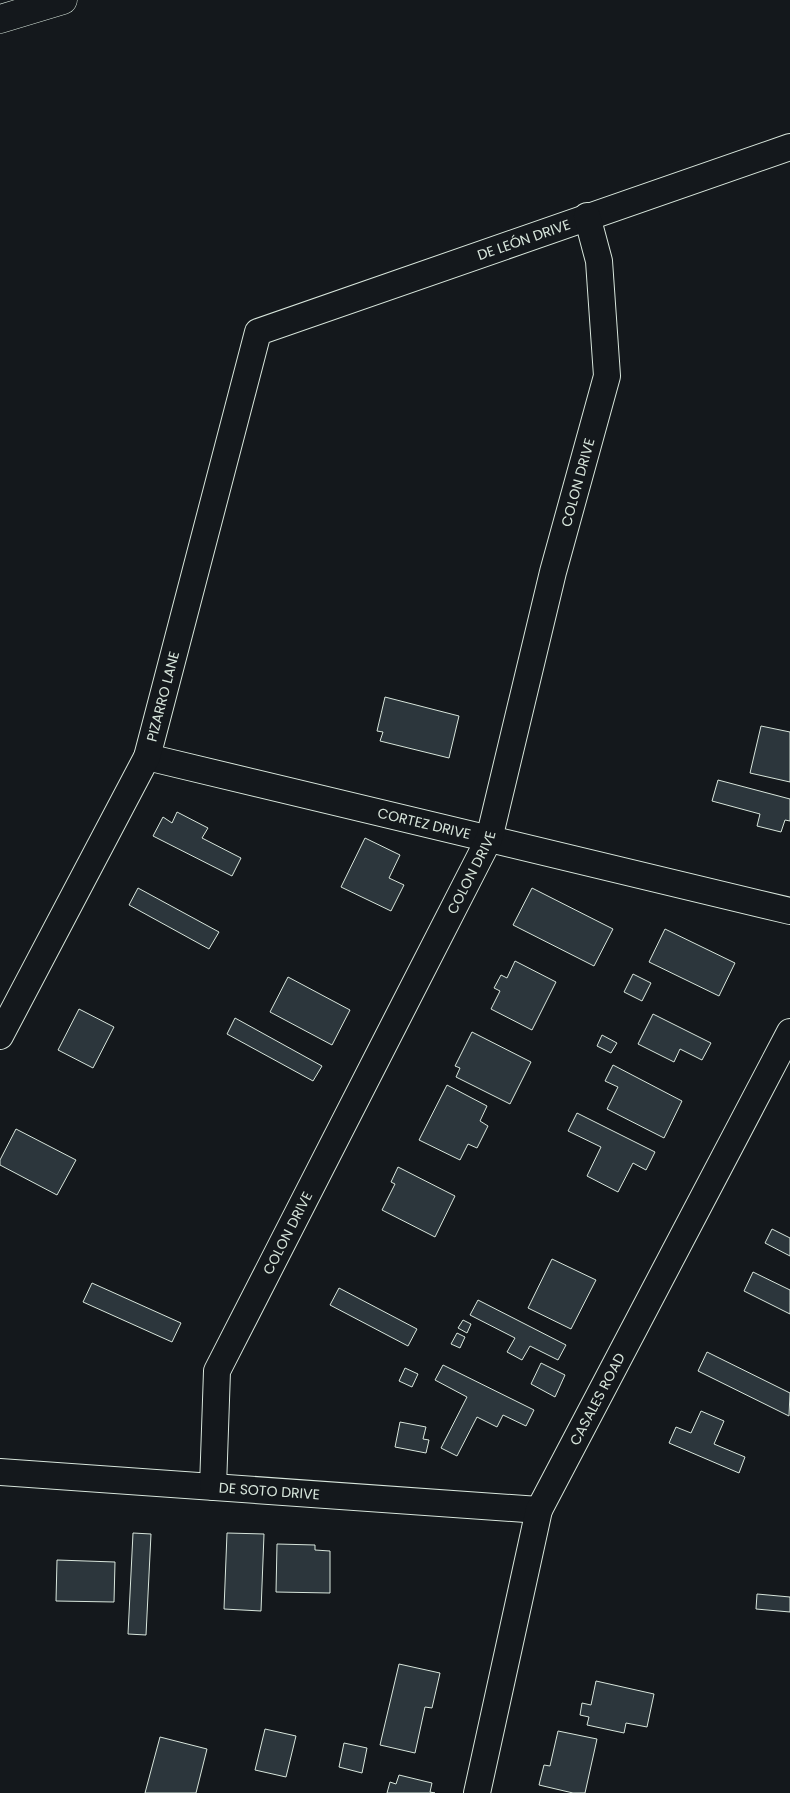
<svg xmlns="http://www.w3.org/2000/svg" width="790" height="1793" font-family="Poppins,sans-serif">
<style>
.building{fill:#2c363c;stroke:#d8e6dc}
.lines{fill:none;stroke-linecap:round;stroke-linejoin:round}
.minor-casing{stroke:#d8e6dc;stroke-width:28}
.tertiary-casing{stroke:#d8e6dc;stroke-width:29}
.minor{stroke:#14181c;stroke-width:26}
.tertiary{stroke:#14181c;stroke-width:28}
.labels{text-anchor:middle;stroke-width:4;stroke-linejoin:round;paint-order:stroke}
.street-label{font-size:14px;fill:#d8e6dc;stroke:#14181c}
</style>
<rect width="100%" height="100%" fill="#14181c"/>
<!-- building -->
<path class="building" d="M385,697L459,716L449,758L380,741L383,732L377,731Z
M761,726L790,732V782L750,773Z
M718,780L790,799V821L785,820L781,832L757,826L760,814L712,801Z
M177,812L208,828L202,838L241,858L232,876L153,836L163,817L172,823Z
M365,838L400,855L389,878L404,885L391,911L341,887Z
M138,888L219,932L209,949L129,905Z
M532,888L613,929L594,966L513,925Z
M665,929L735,963L719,996L649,962Z
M515,961L556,982L532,1030L491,1009L500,991L494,988L501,975L507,978Z
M633,974L651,983L642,1001L624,992Z
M288,977L350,1010L332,1045L270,1012Z
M79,1009L114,1027L93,1068L58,1050Z
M653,1014L711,1043L702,1060L680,1049L674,1062L638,1044Z
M235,1018L322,1066L313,1081L227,1034Z
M472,1032L531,1062L510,1104L456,1077L460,1068L455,1066Z
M602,1035L617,1043L611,1053L597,1046Z
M613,1065L682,1101L664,1138L607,1109L618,1087L605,1081Z
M447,1085L487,1106L480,1121L488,1126L477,1148L468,1144L460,1160L419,1140Z
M577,1113L655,1152L646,1170L633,1163L618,1192L587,1176L601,1147L568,1131Z
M16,1129L76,1160L57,1195L0,1165V1160Z
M398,1167L455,1196L435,1237L382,1210L395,1184L391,1182Z
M772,1229L790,1238V1256L765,1243Z
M552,1259L596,1280L571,1329L528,1308Z
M753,1272L790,1290V1314L744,1291Z
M92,1283L181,1323L172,1342L83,1302Z
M339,1288L417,1329L408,1346L330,1305Z
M478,1300L566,1345L558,1360L530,1346L522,1360L507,1352L515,1338L470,1315Z
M463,1320L471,1324L467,1333L458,1328Z
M457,1333L465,1337L460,1348L451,1344Z
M707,1352L790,1393L789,1416L698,1371Z
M541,1363L565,1375L555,1397L531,1384Z
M443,1365L534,1410L526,1426L503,1415L497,1427L477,1417L457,1456L441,1448L467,1397L435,1380Z
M405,1368L418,1374L412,1387L399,1381Z
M701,1411L724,1421L714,1444L745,1457L739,1473L669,1443L676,1427L691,1433Z
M400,1422L426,1427L423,1439L429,1440L426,1453L395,1447Z
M133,1533L151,1534L146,1635L128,1634Z
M227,1533L264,1534L261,1611L224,1609Z
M277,1544L315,1545V1550L330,1551V1593L276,1592Z
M57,1560L115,1562L114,1602L56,1601Z
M757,1594L790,1597V1612L756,1609Z
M399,1664L440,1673L432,1708L425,1707L415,1753L380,1745Z
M596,1681L654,1694L647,1727L626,1723L624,1733L587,1725L589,1717L580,1715L582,1703L591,1705Z
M265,1729L296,1736L286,1777L255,1770Z
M558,1731L597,1739L585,1793H573L539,1785L544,1765L550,1766Z
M160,1737L207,1749L196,1793H145Z
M344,1743L367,1748L362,1773L339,1767Z
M399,1775L432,1783L430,1792L435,1793H387L390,1782L396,1784Z"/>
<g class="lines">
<!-- minor casing -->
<g class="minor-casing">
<g id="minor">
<path id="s1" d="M147,757L790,911"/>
<path id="s2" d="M0,1036L147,757L258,332L790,147"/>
<path id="s3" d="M0,1472L539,1510"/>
<path id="s4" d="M213,1487L217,1371L489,839L553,572L607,376L599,261L587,216"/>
<path id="s5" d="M477,1793L539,1510L790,1032"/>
</g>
</g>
<!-- tertiary casing -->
<g class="tertiary-casing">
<path id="tertiary" d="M0,19L63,0"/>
</g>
<!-- minor -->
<use href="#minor" class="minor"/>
<!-- tertiary -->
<use href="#tertiary" class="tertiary"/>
</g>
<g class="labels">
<!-- street labels -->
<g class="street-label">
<text dy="5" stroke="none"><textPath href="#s2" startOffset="1036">DE LEÓN DRIVE</textPath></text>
<text dy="5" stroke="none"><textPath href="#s4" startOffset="1081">COLON DRIVE</textPath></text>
<text dy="5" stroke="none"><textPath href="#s2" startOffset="378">PIZARRO LANE</textPath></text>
<text dy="5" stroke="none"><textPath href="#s1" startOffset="285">CORTEZ DRIVE</textPath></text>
<text dy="5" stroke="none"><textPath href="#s4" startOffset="676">COLON DRIVE</textPath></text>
<text dy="5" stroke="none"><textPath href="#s4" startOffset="271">COLON DRIVE</textPath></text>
<text dy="5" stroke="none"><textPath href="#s5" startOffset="415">CASALES ROAD</textPath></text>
<text dy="5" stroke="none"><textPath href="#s3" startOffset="270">DE SOTO DRIVE</textPath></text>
</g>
</g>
</svg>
